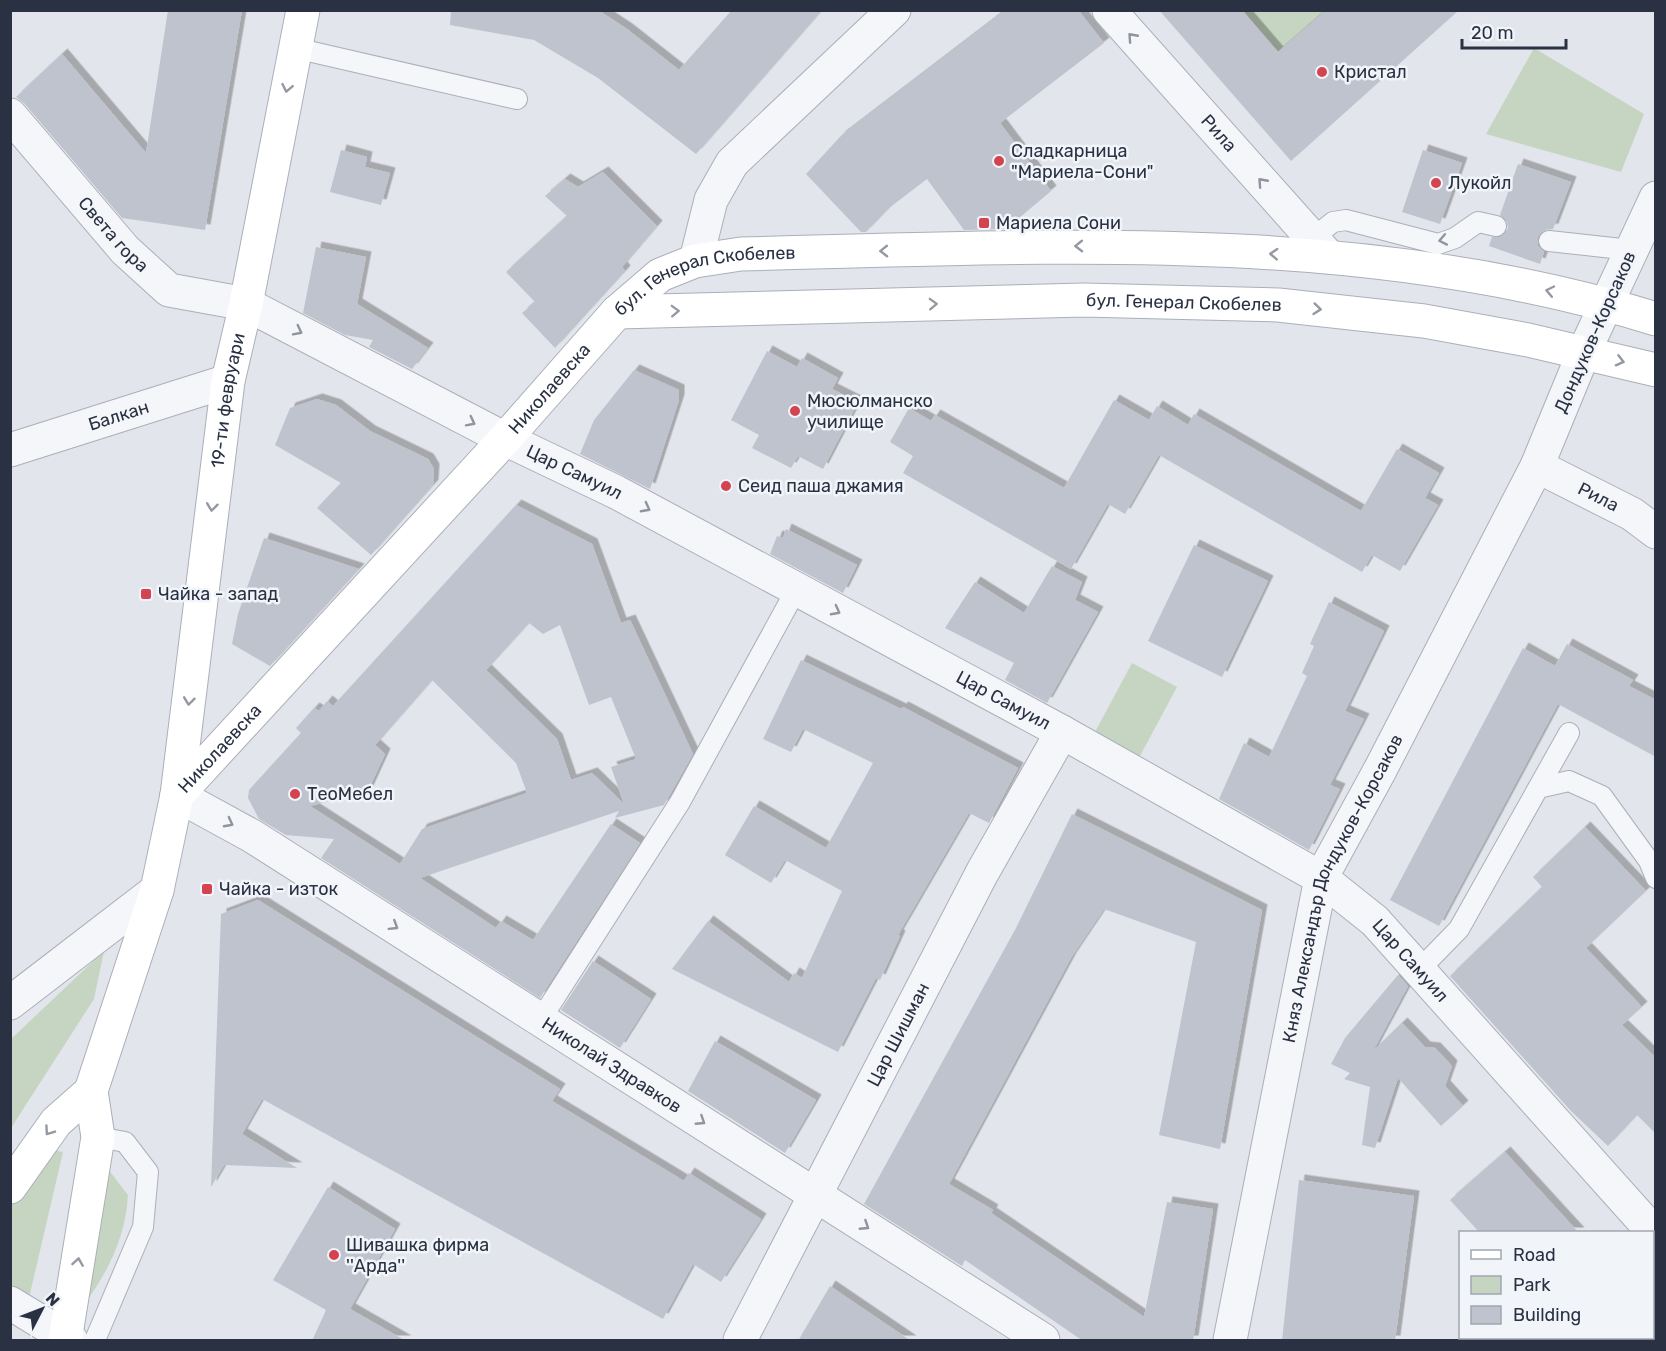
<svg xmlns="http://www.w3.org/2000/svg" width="1666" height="1351" font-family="Rubik,sans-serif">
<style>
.green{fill:#c6d5c2}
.building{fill:#bfc3ce;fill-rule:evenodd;filter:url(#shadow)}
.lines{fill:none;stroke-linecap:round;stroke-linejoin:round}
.service-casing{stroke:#aaafb9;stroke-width:22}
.minor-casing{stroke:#aaafb9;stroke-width:35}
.tertiary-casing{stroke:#aaafb9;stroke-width:35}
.secondary-casing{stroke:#aaafb9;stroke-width:35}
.service{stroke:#f5f6f9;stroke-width:20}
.minor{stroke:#f5f6f9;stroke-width:33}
.tertiary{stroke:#f5f6f9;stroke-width:33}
.secondary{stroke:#fff;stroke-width:33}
.oneway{stroke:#8f949e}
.oneway2{stroke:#9498a1}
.poi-dot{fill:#d34350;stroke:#f1f4f8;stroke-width:2}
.labels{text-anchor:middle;stroke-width:5;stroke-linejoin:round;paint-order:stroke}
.poi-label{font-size:18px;fill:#293143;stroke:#f1f4f8;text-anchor:start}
.street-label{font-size:18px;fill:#293143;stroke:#f1f4f8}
</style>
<defs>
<filter id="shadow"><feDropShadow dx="5.5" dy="-5.5" stdDeviation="0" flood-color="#0004"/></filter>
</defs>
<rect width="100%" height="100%" fill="#e2e5eb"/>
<!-- green -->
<path class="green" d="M1242,11H1326L1278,52Z
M1534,48L1644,114L1621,172L1486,134Z
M1132,663L1177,687L1133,769L1088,745Z
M104,951L94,999L11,1128V1039Z
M49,1149L63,1152L29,1298L11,1287V1202Z
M108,1169L128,1195C125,1246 101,1283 71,1323Z"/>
<!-- building -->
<path class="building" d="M168,10H242L205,230L122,218L24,103L16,97L62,54L146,153Z
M451,10H598L627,29L679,70L732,10H822L696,154L598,78L534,40L450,25Z
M1006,10H1078L1104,43L1000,123L1051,191L1006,229L964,230L927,179L889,208L866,232H861L806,174L841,136Z
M1159,10H1242L1278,52L1326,10H1459L1291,161Z
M341,150L367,157L365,167L390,173L381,205L330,192Z
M1423,150L1462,163L1440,224L1402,212Z
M1518,164L1571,182L1553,229L1544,230L1537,239L1538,246L1544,252L1540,264L1489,246L1492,237H1500L1508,229L1507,222L1500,215Z
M603,172L657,226L622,267L625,271L555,348L522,313L535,302L506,272L567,216L545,196L565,179L578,187Z
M316,247L366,257L357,304L428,348L412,369L369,347L373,340L345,335L303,313Z
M767,351L797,367L802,358L838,378L832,389L858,402L823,469L798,456L791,468L752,448L759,435L731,420Z
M634,370L679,390V400L650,489L580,454L594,420Z
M317,399L336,405L370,431L428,459L434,469L433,485L371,555L317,508L341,483L275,445L290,408Z
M1114,400L1149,420L1157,406L1188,425L1194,414L1361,511L1397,449L1439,473L1425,498L1438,505L1400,571L1372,555L1362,572L1159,455L1125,514L1108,504L1071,569L903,473L913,456L890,442L909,408L931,421L935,415L1064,488Z
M516,505L592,544L621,623L630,620L693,754L664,805L615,818L619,811L420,878L496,928L501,921L533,940L611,824L640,843L540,998L321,858L334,839L286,835L259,819L248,798L249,790L301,733L296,728L314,708L319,711L327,701L333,706ZM529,623L543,634L560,625L589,705L611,697L636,759L611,767L624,804L592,773L571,780L557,739L486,670ZM432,680L516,763L527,793L422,829L400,864L310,806L368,791L385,754L375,745Z
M786,529L857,565L843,593L770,554L777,536L783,538Z
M264,538L359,569L270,666L232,644L238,614Z
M1194,545L1268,581L1222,677L1148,641Z
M1052,566L1082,582L1075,600L1098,612L1047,703L1005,680L1014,663L945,628L975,582L1024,613Z
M1329,602L1384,631L1345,711L1364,719L1330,785L1340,789L1309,850L1219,799L1244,743L1269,757L1307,676L1302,673L1314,646L1310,644Z
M1567,644L1633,680L1629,686L1656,700V757L1558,704L1439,926L1390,900L1523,648L1555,666Z
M801,660L901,709L903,707L1018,768L989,823L969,813L898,935L900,936L880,980L876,978L838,1052L672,969L708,921L789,982L794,973L802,978L842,891L785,860L771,883L725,855L754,806L826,848L873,763L803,729L791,752L763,739Z
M1072,814L1262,910L1220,1149L1159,1135L1196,942L1104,909L1071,958L949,1184L993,1210L991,1213L1144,1317L1167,1202L1213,1209L1193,1341H1083L965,1260L962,1266L864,1204L1016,928Z
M1585,827L1646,891L1586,948L1642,1007L1622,1025L1656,1058V1134L1637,1115L1608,1146L1571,1111L1450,976L1542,887L1533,877Z
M258,900L560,1089L552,1101L684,1181L689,1173L761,1219L721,1282L693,1264L663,1319L262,1099L242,1134L297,1168L224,1165L211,1187L221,914Z
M593,961L651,999L620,1048L561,1010Z
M1398,975L1408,986L1373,1051L1402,1023L1425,1047L1435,1048L1452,1066L1445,1086L1463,1106L1441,1126L1398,1078L1375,1148L1362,1145L1370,1087L1344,1079L1350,1073L1331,1064L1345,1038Z
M715,1041L816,1100L785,1153L688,1091Z
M1505,1152L1579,1233H1480L1450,1200Z
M1299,1180L1414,1196L1395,1341H1282Z
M328,1187L395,1229L350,1309L406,1341H312L326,1310L273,1280Z
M830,1286L911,1341H798Z"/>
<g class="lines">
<!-- service casing -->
<g class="service-casing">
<path id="service" d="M295,48L517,99
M1313,238L1333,222L1346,220L1438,244L1455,238L1478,222L1496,226
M1549,241L1631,250
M1538,788L1569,781L1602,796L1649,861L1656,878
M1419,970L1459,929L1569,733
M541,1019L680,802L796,590
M95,1340L143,1227L148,1172L125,1142L98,1137"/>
</g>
<!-- minor casing -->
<g class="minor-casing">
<g id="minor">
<path id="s1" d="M1109,10L1329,257"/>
<path id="s2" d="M10,115L125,250L169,290L246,304L505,439L616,492L1062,732L1321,878L1375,921L1656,1235"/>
<path id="s3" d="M10,450L228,381"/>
<path id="s4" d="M177,795L252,836L1043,1340"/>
<path d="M10,1003L157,890"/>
<path id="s5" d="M740,1340L982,873L1062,732"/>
<path id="s6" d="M1230,1340L1321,878L1380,770L1537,466"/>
</g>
</g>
<!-- tertiary casing -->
<g class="tertiary-casing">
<g id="tertiary">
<path id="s7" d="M1656,198L1584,352L1537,466L1632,514L1656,532"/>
<path d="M696,260L711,200L732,163L894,10"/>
<path d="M10,1303L71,1340"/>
</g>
</g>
<!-- secondary casing -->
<g class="secondary-casing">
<g id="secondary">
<path id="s8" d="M617,312L1084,300L1278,305L1424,321L1528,340L1656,370"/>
<path id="s9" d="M177,795L228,381L246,304L303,10"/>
<path d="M10,1187L56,1122L91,1091"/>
<path id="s10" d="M65,1340L98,1137L91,1091L157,890L177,795L505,439L617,312L660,275L695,261L741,254C1046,247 1360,227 1656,319"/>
</g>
</g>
<!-- service -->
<use href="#service" class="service"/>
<!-- minor -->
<use href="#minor" class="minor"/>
<!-- tertiary -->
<use href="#tertiary" class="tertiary"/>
<!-- secondary -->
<use href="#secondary" class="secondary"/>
</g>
<!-- one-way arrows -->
<defs><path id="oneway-chevron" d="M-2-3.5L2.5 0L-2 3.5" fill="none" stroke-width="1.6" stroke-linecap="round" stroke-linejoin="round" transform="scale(1.5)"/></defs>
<g class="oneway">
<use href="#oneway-chevron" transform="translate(1132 37) rotate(-132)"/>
<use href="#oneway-chevron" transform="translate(1262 182) rotate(-132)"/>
<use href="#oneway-chevron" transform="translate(1443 240) rotate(169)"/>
<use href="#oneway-chevron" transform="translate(298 331) rotate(27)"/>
<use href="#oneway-chevron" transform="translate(471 422) rotate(27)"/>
<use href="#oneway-chevron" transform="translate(646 508) rotate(28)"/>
<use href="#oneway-chevron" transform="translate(836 611) rotate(28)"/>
<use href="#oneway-chevron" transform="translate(229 823) rotate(28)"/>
<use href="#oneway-chevron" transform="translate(394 926) rotate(32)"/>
<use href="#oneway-chevron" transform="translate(701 1121) rotate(33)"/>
<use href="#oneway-chevron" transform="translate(865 1226) rotate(33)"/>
</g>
<g class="oneway2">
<use href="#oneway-chevron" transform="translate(287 88) rotate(101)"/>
<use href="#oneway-chevron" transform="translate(1079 246) rotate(179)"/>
<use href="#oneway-chevron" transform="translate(884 251) rotate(179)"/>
<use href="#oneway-chevron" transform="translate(1274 254) rotate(-177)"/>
<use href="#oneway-chevron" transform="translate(1550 291) rotate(-168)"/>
<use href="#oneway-chevron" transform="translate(933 304) rotate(-2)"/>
<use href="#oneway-chevron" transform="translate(1317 309) rotate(6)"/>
<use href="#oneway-chevron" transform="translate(675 311) rotate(-2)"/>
<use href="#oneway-chevron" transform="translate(1620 361) rotate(14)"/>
<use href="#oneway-chevron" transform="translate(212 507) rotate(97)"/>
<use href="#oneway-chevron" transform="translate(189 701) rotate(97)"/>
<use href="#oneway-chevron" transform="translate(49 1131) rotate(125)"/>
<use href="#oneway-chevron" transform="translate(78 1262) rotate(-81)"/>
</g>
<!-- markers -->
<g class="poi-dot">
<circle cx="1322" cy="72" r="6"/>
<circle cx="999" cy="161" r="6"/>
<circle cx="1436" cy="183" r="6"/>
<rect x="978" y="217" width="12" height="12" rx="3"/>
<circle cx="795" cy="411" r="6"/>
<circle cx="726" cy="486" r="6"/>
<rect x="140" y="588" width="12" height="12" rx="3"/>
<circle cx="295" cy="794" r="6"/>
<rect x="201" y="883" width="12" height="12" rx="3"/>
<circle cx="334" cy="1255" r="6"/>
</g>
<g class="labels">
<!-- poi labels -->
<g class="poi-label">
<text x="1334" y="78">Кристал</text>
<text x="1011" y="157">Сладкарница<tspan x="1011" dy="21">"Мариела-Сони"</tspan></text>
<text x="1448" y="189">Лукойл</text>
<text x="996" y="229">Мариела Сони</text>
<text x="807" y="407">Мюсюлманско<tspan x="807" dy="21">училище</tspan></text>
<text x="738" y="492">Сеид паша джамия</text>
<text x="158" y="600">Чайка - запад</text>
<text x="307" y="800">ТеоМебел</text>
<text x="219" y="895">Чайка - изток</text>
<text x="346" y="1251">Шивашка фирма<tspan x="346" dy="21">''Арда''</tspan></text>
</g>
<!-- street labels -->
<g class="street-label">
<text dy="6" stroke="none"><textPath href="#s1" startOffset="165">Рила</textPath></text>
<text dy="6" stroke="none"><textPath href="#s2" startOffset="158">Света гора</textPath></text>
<text dy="6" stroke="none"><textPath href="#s10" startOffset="1312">бул. Генерал Скобелев</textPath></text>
<text dy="6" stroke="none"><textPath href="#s8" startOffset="567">бул. Генерал Скобелев</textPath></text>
<text transform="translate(1595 332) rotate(-66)" y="6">Дондуков-Корсаков</text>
<text dy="6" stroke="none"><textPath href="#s10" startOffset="1112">Николаевска</textPath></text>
<text dy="6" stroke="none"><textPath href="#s9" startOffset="398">19-ти февруари</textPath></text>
<text dy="6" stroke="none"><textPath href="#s3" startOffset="114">Балкан</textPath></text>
<text dy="6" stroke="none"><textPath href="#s2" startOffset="684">Цар Самуил</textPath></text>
<text dy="6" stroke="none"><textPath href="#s7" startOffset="362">Рила</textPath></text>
<text dy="6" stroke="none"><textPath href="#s2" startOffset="1170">Цар Самуил</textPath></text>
<text dy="6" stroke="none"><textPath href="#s10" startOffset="624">Николаевска</textPath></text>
<text dy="6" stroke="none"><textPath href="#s6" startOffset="468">Княз Александър Дондуков-Корсаков</textPath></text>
<text dy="6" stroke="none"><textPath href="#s2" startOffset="1656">Цар Самуил</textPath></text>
<text dy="6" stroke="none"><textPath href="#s5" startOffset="344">Цар Шишман</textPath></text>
<text dy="6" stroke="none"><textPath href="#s4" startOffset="512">Николай Здравков</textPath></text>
</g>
</g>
<!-- border -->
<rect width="1666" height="1351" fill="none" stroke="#293143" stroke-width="24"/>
<!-- legend -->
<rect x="1459" y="1231" width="195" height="108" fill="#f1f4f8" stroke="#a1a6b0" stroke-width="1.5"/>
<rect x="1471" y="1250" width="30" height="9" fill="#ffffff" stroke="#a1a6b0" stroke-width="1.5"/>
<text x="1513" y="1261" font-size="18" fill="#293143">Road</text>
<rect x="1471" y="1276" width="30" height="18" fill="#c6d5c2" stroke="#a1a6b0" stroke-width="1.5"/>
<text x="1513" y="1291" font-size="18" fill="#293143">Park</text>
<rect x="1471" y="1306" width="30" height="18" fill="#bfc3ce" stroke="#a1a6b0" stroke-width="1.5"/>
<text x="1513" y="1321" font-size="18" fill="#293143">Building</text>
<!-- north arrow -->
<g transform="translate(42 1309) rotate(48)" stroke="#f1f4f8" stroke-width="4.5" paint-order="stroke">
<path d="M0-4.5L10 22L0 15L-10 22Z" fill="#293143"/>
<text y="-9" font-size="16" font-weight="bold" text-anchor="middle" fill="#293143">N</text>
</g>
<!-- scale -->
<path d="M1462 39v9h104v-9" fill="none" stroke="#293143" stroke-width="3"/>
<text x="1471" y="39" font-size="18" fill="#293143" stroke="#f1f4f8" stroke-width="4.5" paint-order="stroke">20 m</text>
</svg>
